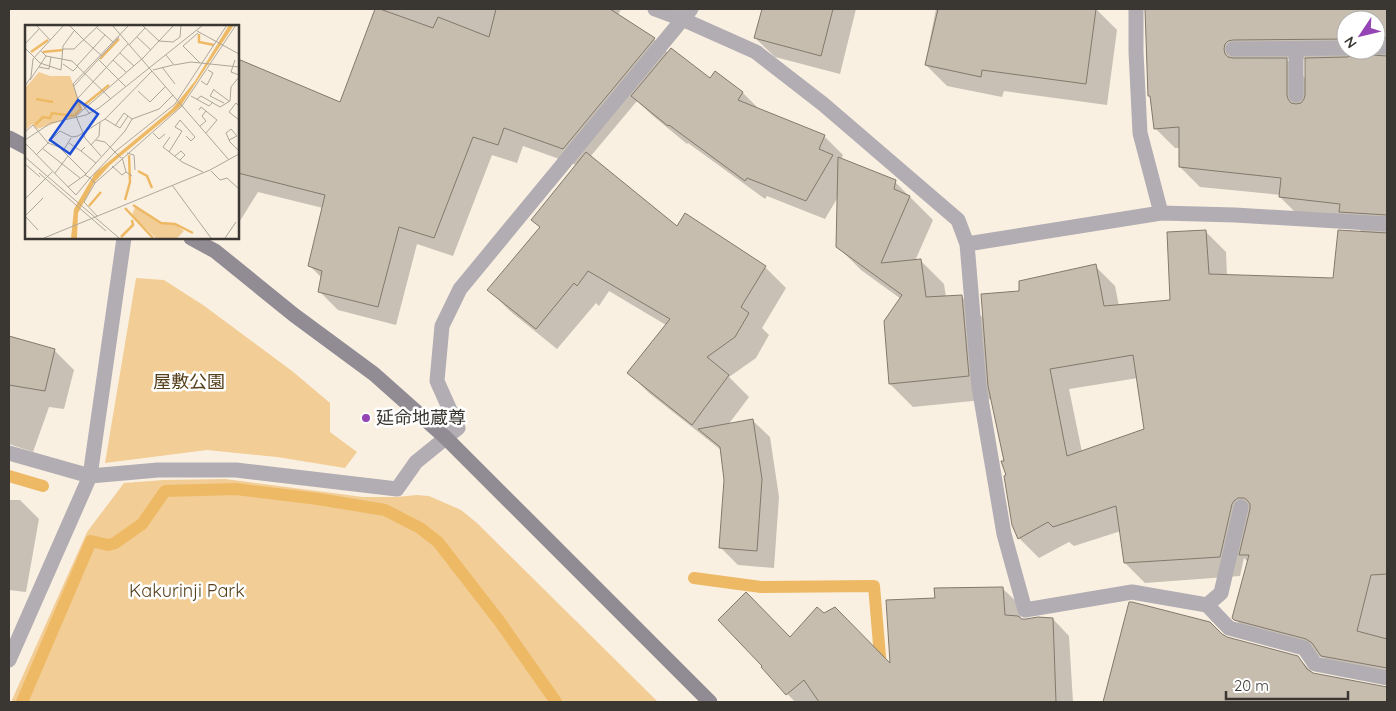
<svg xmlns="http://www.w3.org/2000/svg" width="1396" height="711" font-family="Quicksand,'Noto Sans JP',sans-serif">
<style>
.green{fill:#f2cd95}
.shadow{fill:#0003;fill-rule:evenodd}
.lines{fill:none;stroke-linecap:round;stroke-linejoin:round}
.stream{stroke:#eeb965;stroke-width:12}
.building{fill:#c7bdaf;stroke:#82796c;fill-rule:evenodd}
.street{stroke:#b1adb3;stroke-width:15}
.secondary{stroke:#918b94;stroke-width:15}
.poi-dot{fill:#9444b4;stroke:#fff;stroke-width:2}
.labels{text-anchor:middle;stroke-width:5;stroke-linejoin:round;paint-order:stroke}
.park-label{font-size:18px;fill:#56401c;stroke:#fff}
.poi-label{font-size:18px;fill:#3a3631;stroke:#fff;text-anchor:start}
.inset-river{fill:none;stroke:#eeb965;stroke-width:2.5}
.inset-road{fill:none;stroke:#ada69b;stroke-width:1}
.view{fill:#1d4ed8;fill-opacity:0.15;stroke:#1d4ed8;stroke-width:2.5}
.inset-edge{fill:none;stroke:#3a3631;stroke-width:2.5}
</style>
<rect width="100%" height="100%" fill="#faf0e2"/>
<!-- green -->
<path class="green" d="M136,278L164,280L203,305L292,371L330,403V432L357,452L345,468L277,457L207,450L105,463Z
M225,479L363,497H396L417,495L429,496L461,510L477,523L658,702H11L87,532L124,483L164,480Z"/>
<!-- shadow -->
<path class="shadow" d="M377,9L382,11L383,9H621L618,15L654,39L668,53L710,80L743,93L761,111L824,136L843,155L841,160L895,182L933,220L915,261H921L944,284L946,297L961,296L984,319L1020,292L1095,266L1115,286L1119,306L1171,301L1206,232L1226,252L1227,276L1334,279L1363,233L1352,222L1300,217L1280,197L1281,195L1200,187L1180,167V148H1175L1155,128L1152,98L1149,95L1147,9H1387V684L1342,675L1324,658L1255,639L1234,618L1248,562L1244,558L1240,576L1145,583L1125,563L1121,531L1074,546L1069,542L1039,558L1019,538L992,399L913,407L890,384L901,299L861,270L837,246L838,197L825,219L767,196L765,199L688,143L687,144L652,115L637,101L590,157L677,228L685,215L765,267L786,288L762,328L769,335L756,358L729,377L749,397L728,425L752,420L770,437L779,497L774,568L738,565L720,547L725,480L721,450L649,393L628,372L666,325L609,291L599,306L596,303L557,349L510,311L489,290L541,227L576,165L523,146L517,163L492,155L453,256L417,244L396,325L338,310L319,291L322,278L309,265L323,208L258,192L238,224V60L341,103ZM1346,20H1376V50H1346ZM1286,59H1307V80ZM1138,378L1145,430L1082,452L1069,389Z
M763,9H856L840,74L775,57L755,38Z
M936,9H1096L1117,30L1107,105L1004,91L1002,97L947,86L925,64Z
M9,337L55,351L74,370L64,409L49,407L33,452L9,444Z
M9,500H20L39,519L26,592L9,590Z
M1003,589L1020,605L1021,620L1053,619L1069,636L1073,702H795L762,667L790,639L891,666L936,599Z
M1130,603L1223,636L1298,657L1315,675L1387,688V702H1105Z"/>
<g class="lines">
<!-- stream -->
<path class="stream" d="M9,476L43,486
M694,578L761,587L874,586L881,668
M22,702L91,541L108,545L115,543L142,524L165,491L236,489L318,499L385,510L420,528L438,542L500,622L556,702"/>
</g>
<!-- building -->
<path class="building" d="M375,9H380L433,28L438,17L489,37L496,9H610L655,38L563,149L504,128L498,145L473,137L434,238L399,227L378,307L318,292L322,271L308,266L325,195L238,173V59L340,102Z
M762,9H833L821,56L754,38Z
M938,9H1096L1086,84L982,70L981,77L925,65Z
M1145,9H1387V38H1376V20H1346V39L1233,40L1228,41L1225,44L1224,49L1225,54L1228,57L1233,58H1287V95L1288,99L1291,103L1296,104L1301,103L1304,99L1305,95V58L1347,57L1351,56L1355,50H1367L1372,55L1387,56V215L1339,212L1340,204L1279,197L1281,178L1179,167V127L1154,129L1150,96H1148Z
M671,48L710,78L715,71L743,92L738,100L825,135L819,149L833,155L806,201L747,178L745,181L669,125L668,126L631,96Z
M586,152L677,226L685,213L766,266L741,307L749,313L735,337L707,357L729,375L692,425L627,373L670,319L588,271L577,286L574,283L536,329L487,290L540,227L531,220Z
M838,157L896,180L894,189L910,196L881,263L921,259L926,297L962,295L969,376L889,384L884,321L902,295L836,247Z
M1206,230L1209,274L1333,278L1338,230L1387,233V574L1371,575L1357,631L1387,639V668L1321,656L1312,643L1306,639L1234,620L1232,618L1249,555H1239L1250,509V504L1247,500L1244,498H1238L1234,501L1232,504L1220,557L1124,563L1116,506L1053,527L1048,522L1018,539L1012,525L1004,476L1006,475L1001,461H1004L988,386L981,294L1019,291V281L1096,264L1104,306L1170,300L1167,232ZM1133,355L1144,429L1067,456L1050,369Z
M9,336L55,349L45,391L9,385Z
M753,419L762,479L757,551L719,548L724,480L720,447L698,429Z
M1003,587L1005,615L1018,616L1022,619H1026L1038,617L1053,618L1056,702H819L804,680L786,695L761,667L762,666L718,620L746,592L790,637L817,607L824,613L835,607L890,663L886,600L935,598L934,588Z
M1129,602H1132L1210,622L1222,634L1227,637L1298,656L1307,669L1313,673L1387,687V702H1103Z"/>
<g class="lines">
<!-- street -->
<path class="street" d="M655,9L682,19L756,52L823,104L958,220L967,244L979,387L1004,534L1025,610L1132,592L1207,605L1229,628L1304,648L1315,664L1387,678
M1136,9V52L1140,133L1161,213
M1376,47H1387
M1233,49L1346,48
M1296,95V49
M967,244L1161,213L1235,215L1387,224
M9,453L90,476L158,470H236L397,489L416,462L458,428L437,381L442,326L460,289L691,9
M1207,605L1221,593L1241,507
M9,660L90,476L124,238"/>
<!-- secondary -->
<path class="secondary" d="M9,138L26,147
M191,238L215,251L294,315L374,374L446,438L710,702"/>
</g>
<!-- markers -->
<circle class="poi-dot" cx="366" cy="418" r="5"/>
<g class="labels">
<!-- park labels -->
<g class="park-label">
<text x="189" y="388">屋敷公園</text>
<text x="187" y="597">Kakurinji Park</text>
</g>
<!-- poi labels -->
<g class="poi-label">
<text x="376" y="424">延命地蔵尊</text>
</g>
</g>
<!-- overview -->
<g transform="translate(25 25)">
<rect width="214" height="214" fill="#faf0e2"/>
<path d="M14,47L25,51H45L57,83L49,92L12,104L7,99L0,106V63ZM110,182L134,198L151,200L159,206L152,213H131L107,190Z" fill="#f2cd95"/>
<path d="M204,0H209L155,82L85,140L69,158L53,188L52,213H46L49,184L70,148L147,84L170,56Z" fill="#eeb965"/>
<path class="inset-river" d="M174,9V17L189,20M6,27L23,15M18,27L38,25M75,34L94,14M11,74L28,77M58,81L84,60M10,100L18,92L25,93L27,88L49,91L56,84L53,77M113,146L122,151L127,163M100,175L105,157L104,130M108,180L136,198L150,199L168,208M64,181L76,167M100,183L128,213M96,212L108,200L107,195"/>
<path class="inset-road" d="M11,0L25,15M44,0L59,15M87,0L204,135M117,0L134,16L148,17L155,12L156,0M72,3L88,17M172,6L214,29M173,8L158,21L175,38M112,12L126,25M59,15L77,31M0,19L14,4M104,20L120,3M0,23L15,38L36,45L38,21L49,6M38,24H49L74,0M16,26L21,31L47,36L86,74M95,28L109,41M141,30L149,40L166,37L214,42M74,35L101,62M88,35L101,47M210,35L206,47L214,50M38,39L48,46L53,41M52,41L80,10M14,42L24,44L26,32M137,42L150,59M128,45L148,40M5,55L21,31M176,56L182,60L188,48L183,45M0,61L6,52L8,34L39,0M49,61L94,12M189,64L185,71L199,78M189,65L204,76M113,66L125,77L140,62M166,71L184,81L188,77M53,73L103,19M172,74L176,71L195,82L205,76L206,62L214,52M214,81L211,78L204,87L214,95M174,85L176,82L192,95L181,108M65,89L53,75L48,59L104,0M80,94L95,103L103,91L107,94M90,101L99,88L103,91M175,101L181,96L177,91L181,86M0,107L8,100L23,118L34,122L61,149M128,108L134,114L140,109M145,112L138,122L157,137L178,147M0,115L26,98L61,90L74,83L178,0M71,115L80,117L96,133M204,115L212,111L206,104L201,108L205,117L214,126M0,118L51,170L65,153L70,158L59,177L72,191M44,118L56,126L60,122M66,120L74,111L75,97M17,123L55,153M38,126L46,113M56,126L71,138M144,127L157,106L150,102L155,95L170,112L166,116L161,111M102,128L109,130L110,145M11,130L35,106L47,112L53,111L80,94L127,46M76,131L60,113L51,91L118,33L149,0M150,131L156,126L160,130L155,135M0,132L94,213M97,132L101,147M0,139L15,152M87,141L97,150L101,147L107,151M186,146L195,155L202,153L214,164M14,148L81,206M30,148L43,131M60,150L65,153L91,126L150,79L202,0M70,158L157,81L211,0M147,160L186,213M43,162L60,150L100,106L107,94L134,84L148,70M0,174L27,147M0,191L18,173M0,191L13,205M19,213L185,145L214,129M200,213L211,197"/>
<path class="view" d="M53,75L73,89L45,129L25,115Z"/>
<rect width="214" height="214" class="inset-edge"/>
</g>
<!-- border -->
<rect width="1396" height="711" fill="none" stroke="#3a3631" stroke-width="20"/>
<!-- north arrow -->
<g transform="translate(1361 35) rotate(235)"><circle r="24" fill="#ffffff" stroke="#b0afad"/>
<path d="M0-4L9 19L0 12L-9 19Z" fill="#9444b4"/>
<text y="-8" font-size="14" font-weight="bold" text-anchor="middle" fill="#3a3631">N</text>
</g>
<!-- scale -->
<path d="M1226 691v8h122v-8" fill="none" stroke="#3a3631" stroke-width="2.5"/>
<text x="1234" y="691" font-size="15" fill="#3a3631" stroke="#ffffff" stroke-width="4" paint-order="stroke">20 m</text>
</svg>
